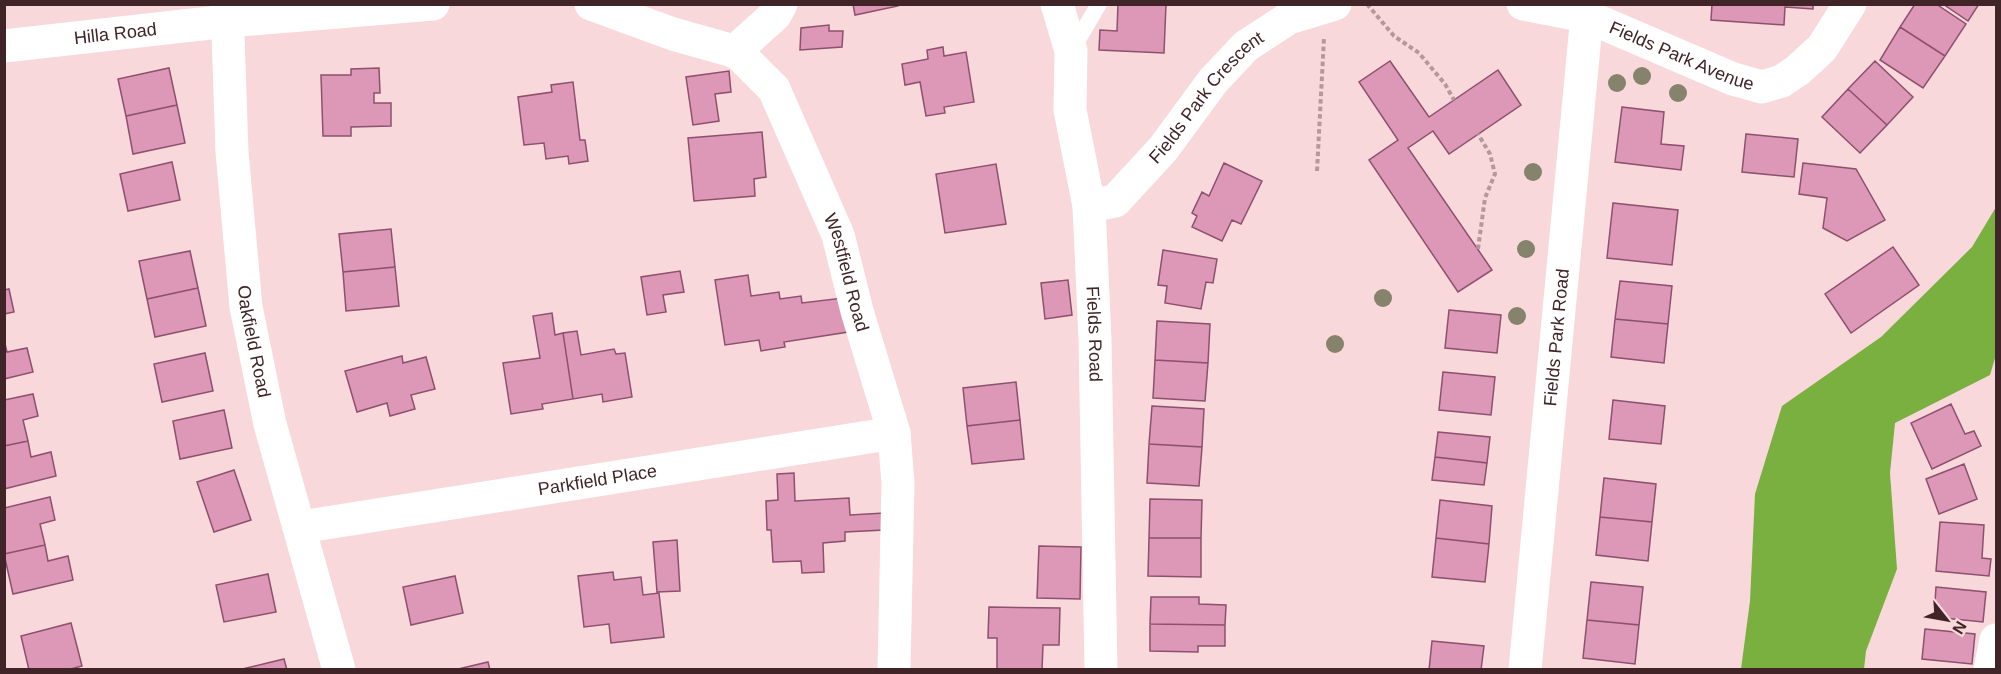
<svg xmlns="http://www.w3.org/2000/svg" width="2001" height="674" font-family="Helvetica,sans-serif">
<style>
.forest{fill:#79b03f}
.building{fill:#dc98b6;stroke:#8d506d;stroke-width:1.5}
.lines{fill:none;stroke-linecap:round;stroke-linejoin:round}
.path{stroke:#b6979a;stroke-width:4;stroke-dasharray:4.5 3;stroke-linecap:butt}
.service{stroke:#fff;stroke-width:16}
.minor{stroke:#fff;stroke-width:33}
.secondary{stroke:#fff;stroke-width:33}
.tree{fill:#85836b}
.labels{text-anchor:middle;stroke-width:4.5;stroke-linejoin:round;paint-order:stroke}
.street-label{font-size:18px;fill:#412428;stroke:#f8d8db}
</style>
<rect width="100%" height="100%" fill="#f8d8db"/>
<!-- forest -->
<path class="forest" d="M1996,207V355L1990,375L1895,423L1890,473L1897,569L1866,651L1864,669H1741L1750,601L1755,494L1782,406L1881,337L1972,247Z"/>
<!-- building -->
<path class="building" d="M853,4H898V6L855,15Z
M1118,4H1166L1164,53L1099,50L1100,30L1117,31Z
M1712,4H1813V9L1785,7L1784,25L1711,20Z
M1915,4H1936L1966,24L1945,56L1900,27Z
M1943,4H1979L1968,21Z
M829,25V31H843L842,47L800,50L801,28Z
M1900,27L1945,56L1923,88L1880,60Z
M943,47L944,56L966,52L974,102L944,107L945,113L926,116L920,82L905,85L902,64L928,59L927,50Z
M1390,61L1429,117L1498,70L1521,105L1449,154L1433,131L1408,148L1492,270L1458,292L1369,160L1398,140L1359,82Z
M1875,61L1913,97L1887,125L1848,89Z
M169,68L177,105L126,116L118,79Z
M379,68L380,93H374V103H391V126L351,127V136H323L321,75H351V69Z
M729,71L731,92L715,94L719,121L693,125L686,77Z
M573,82L580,140H585L588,161L569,164L568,156L546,159L544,143L524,145L518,97L552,92L551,85Z
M1848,89L1887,125L1860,153L1822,117Z
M177,105L185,143L133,154L126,116Z
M1622,107L1664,112L1661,144L1684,146L1681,170L1615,162Z
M762,132L766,177L754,179L755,196L694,201L688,138Z
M1746,134L1798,139L1794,177L1742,172Z
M172,162L180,200L128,211L120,174Z
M1224,163L1262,181L1241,224L1232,220L1222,241L1192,227L1197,216L1192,213L1202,192L1209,196Z
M1803,163L1856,169L1885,220L1847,241L1823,228L1827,198L1799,194Z
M996,164L1006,224L945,233L936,174Z
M1613,203L1678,210L1672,265L1607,258Z
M391,229L395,267L343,272L339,234Z
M1893,247L1919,285L1851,333L1825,294Z
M1163,250L1217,259L1213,283L1206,282L1201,309L1165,303L1167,286L1158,285Z
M190,251L198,288L147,299L139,261Z
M395,267L399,306L346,311L343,272Z
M680,271L684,292L663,295L666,312L647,315L641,277Z
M748,275L751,296L779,292L780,299L801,296L802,303L843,298L848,332L784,342L785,347L761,351L759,340L725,345L715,280Z
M1068,280L1072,315L1045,319L1041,283Z
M1620,281L1672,286L1668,324L1615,319Z
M198,288L206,326L155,337L147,299Z
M9,289L14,312L4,314V290Z
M1449,310L1501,315L1497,353L1445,348Z
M552,313L555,335L563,333L573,399L542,404L543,409L511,414L503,363L540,358L533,316Z
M1615,319L1668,324L1664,363L1611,357Z
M1157,321L1210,324L1208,363L1155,360Z
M577,331L581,355L614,349L616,354L625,353L632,397L603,402L602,394L573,399L563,333Z
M4,340L7,352L27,348L33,372L4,379Z
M205,353L213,391L162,402L154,364Z
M402,356L403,363L426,357L435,389L411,395L415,409L390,416L387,403L357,412L345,371Z
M1155,360L1208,363L1205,401L1153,398Z
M1443,372L1495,377L1491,415L1439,410Z
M1016,382L1020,420L967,426L963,388Z
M33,394L38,416L23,420L28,441L4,446V400Z
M1613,400L1665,406L1661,444L1609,439Z
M1951,404L1965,434L1974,431L1981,446L1932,469L1911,423Z
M1152,406L1204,409L1202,447L1149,444Z
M224,410L232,448L180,459L173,421Z
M1020,420L1024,459L972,464L967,426Z
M1438,432L1490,437L1487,463L1435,457Z
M28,441L31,457L51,452L56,476L4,489V446Z
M1149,444L1202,447L1199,486L1147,483Z
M1435,457L1487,463L1484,485L1432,480Z
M1964,464L1977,499L1939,514L1926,479Z
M234,470L251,520L214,532L197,482Z
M794,473L795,501L849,498L850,515L884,513V530L845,532V541L823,543L824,572L802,573L801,561L773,562L771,530H767L766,501L778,500L777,474Z
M1604,478L1656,484L1652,522L1600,517Z
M50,497L55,520L40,524L45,545L4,554V508Z
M1150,499L1202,500L1201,538H1149Z
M1440,500L1492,506L1489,544L1436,538Z
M1600,517L1652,522L1648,561L1596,555Z
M1940,522L1984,525L1982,558L1991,559L1989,576L1936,571Z
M1149,538H1201V577L1148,576Z
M1436,538L1489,544L1485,582L1432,577Z
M677,540L680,591L657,592L653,542Z
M45,545L48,561L68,556L73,580L13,594L4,554Z
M1039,546L1081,547L1080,599L1037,598Z
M613,572L614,580L641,577L643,595L659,593L664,637L611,643L609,624L584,627L578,576Z
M268,574L276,612L224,622L216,585Z
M455,576L463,613L411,625L403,587Z
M1591,582L1643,587L1639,625L1587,620Z
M1936,587L1986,592L1983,622L1934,617Z
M1151,597H1199V604L1226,605L1225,625L1150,624Z
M989,607L1060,608L1059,645H1043L1042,670H997V638H988Z
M1587,620L1639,625L1635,664L1583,658Z
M71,623L82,666L67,670H29L21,636Z
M1150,624L1225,625V646H1198V652L1150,651Z
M1925,629L1975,634L1972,664L1922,659Z
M1432,641L1484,646L1481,670H1429Z
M284,659L287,670H238Z
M488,662L490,670H454Z"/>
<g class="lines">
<!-- path -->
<path class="path" d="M1367,4L1394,36L1419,53L1445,84L1454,100
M1317,171L1324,38
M1478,249L1485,198L1495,174L1490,154L1478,134"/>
<!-- service -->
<path class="service" d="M1072,50L1099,4"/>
<!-- minor -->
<g class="minor">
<path id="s1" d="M227,4L232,152L246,307L270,424L339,670"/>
<path id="s2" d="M591,4L673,34L737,52L774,89L838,235L857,311L894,433L898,483L894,670"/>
<path id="s3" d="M1057,4L1071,51L1070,110L1089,206L1095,339L1101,670"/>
<path id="s4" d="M1523,4L1586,16L1733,79L1762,87L1782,81L1798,70L1822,48L1850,4"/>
<path id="s5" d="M4,46L228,21L433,4"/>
<path d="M734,52L775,15L781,4"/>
<path id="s6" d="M1089,206L1115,201L1163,149L1213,81L1246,46L1289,18L1335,4"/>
<path id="s7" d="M301,527L894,433"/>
<path d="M1990,670L1996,640"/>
</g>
<!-- secondary -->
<path class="secondary" id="s8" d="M1525,670L1588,4"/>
</g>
<!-- trees -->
<g class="tree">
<circle cx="1642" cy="76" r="9"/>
<circle cx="1617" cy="83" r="9"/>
<circle cx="1678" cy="93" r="9"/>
<circle cx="1533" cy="172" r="9"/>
<circle cx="1526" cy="249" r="9"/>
<circle cx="1383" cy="298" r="9"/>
<circle cx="1517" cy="316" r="9"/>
<circle cx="1335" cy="344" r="9"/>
</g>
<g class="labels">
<!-- street labels -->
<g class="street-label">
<text dy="6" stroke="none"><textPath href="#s5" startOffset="112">Hilla Road</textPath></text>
<text dy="6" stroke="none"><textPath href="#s4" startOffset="168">Fields Park Avenue</textPath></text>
<text dy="6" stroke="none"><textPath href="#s6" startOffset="165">Fields Park Crescent</textPath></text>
<text dy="6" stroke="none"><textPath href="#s2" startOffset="404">Westfield Road</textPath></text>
<text dy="6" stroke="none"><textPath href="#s3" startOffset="334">Fields Road</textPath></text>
<text dy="6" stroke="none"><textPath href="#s8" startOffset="334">Fields Park Road</textPath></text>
<text dy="6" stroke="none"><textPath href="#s1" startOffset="339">Oakfield Road</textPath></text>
<text dy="6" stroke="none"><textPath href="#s7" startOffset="300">Parkfield Place</textPath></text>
</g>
</g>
<!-- border -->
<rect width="2001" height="674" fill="none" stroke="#412428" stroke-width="12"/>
<!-- north arrow -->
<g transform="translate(1947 620) rotate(121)" stroke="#f8d8db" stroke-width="4.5" paint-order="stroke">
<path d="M0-4.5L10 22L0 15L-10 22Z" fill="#412428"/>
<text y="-9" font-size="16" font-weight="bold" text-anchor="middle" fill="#412428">N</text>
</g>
</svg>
